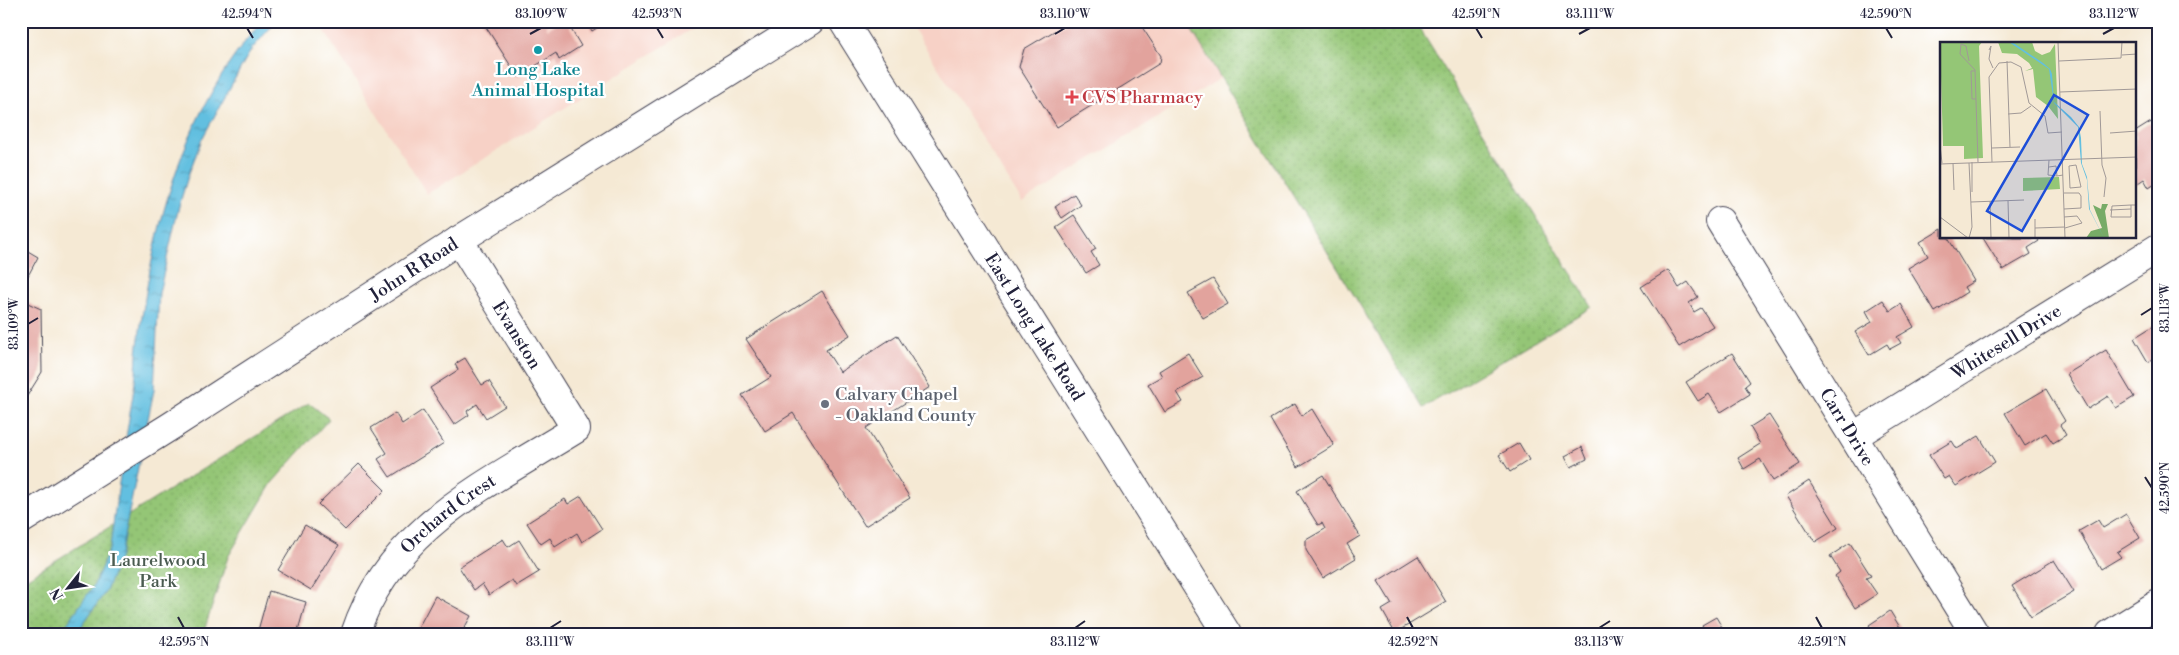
<svg xmlns="http://www.w3.org/2000/svg" width="2179" height="655" font-family="'Libre Bodoni',serif">
<style>
.built{fill:#f7d1c6}
.green{fill:url(#green-dots);stroke:#5b7458}
.water{fill:url(#water-ripples);stroke:#42708e}
.building{fill:#e2a39d}
.lines{fill:none;stroke-linecap:round;stroke-linejoin:round}
.minor-casing{stroke:#424052;stroke-width:30}
.major-casing{stroke:#424052;stroke-width:30}
.minor{stroke:#fff;stroke-width:28}
.major{stroke:#fff;stroke-width:28}
.ticks{fill:none;stroke:#22223b;stroke-width:2}
.culture-dot{fill:#0f9aa8;stroke:#fff;stroke-width:2}
.health-dot{fill:#e0444e;stroke:#fff;stroke-width:2}
.worship-dot{fill:#6b7280;stroke:#fff;stroke-width:2}
.labels{text-anchor:middle;stroke-width:4.5;stroke-linejoin:round;paint-order:stroke}
.culture-label{font-size:18px;fill:#0d838f;stroke:#fff}
.health-label{font-size:18px;fill:#be3a42;stroke:#fff;text-anchor:start}
.street-label{font-size:18px;fill:#22223b;stroke:#fff}
.worship-label{font-size:18px;fill:#5b616d;stroke:#fff;text-anchor:start}
.park-label{font-size:18px;fill:#4a5b50;stroke:#fff}
.inset-road{fill:none;stroke:#a19997;stroke-width:1}
.view{fill:#1d4ed8;fill-opacity:0.15;stroke:#1d4ed8;stroke-width:2.5}
.inset-edge{fill:none;stroke:#22223b;stroke-width:2.5}
.neatline{fill:none;stroke:#22223b;stroke-width:2}
.ticks-label{font-size:12px;text-anchor:middle;fill:#22223b}
</style>
<defs>
<pattern id="green-dots" width="8" height="8" patternUnits="userSpaceOnUse" patternTransform="scale(1.25)"><rect width="8" height="8" fill="#94c676"/><path d="M2 2h.1M6 6h.1" fill="none" stroke="#7faa67" stroke-width="1.8" stroke-linecap="round"/></pattern>
<pattern id="water-ripples" width="26" height="14" patternUnits="userSpaceOnUse" patternTransform="scale(1.25)"><rect width="26" height="14" fill="#62bfe0"/><path d="M2 4q2-2 4 0t4 0M15 11q2-2 4 0t4 0" fill="none" stroke="#509bb7"/></pattern>
</defs>
<rect width="100%" height="100%" fill="#fff"/>
<filter id="ink" filterUnits="userSpaceOnUse"><feTurbulence type="fractalNoise" baseFrequency=".02" numOctaves="2"/><feDisplacementMap in="SourceGraphic" scale="10" xChannelSelector="R" yChannelSelector="G"/><feConvolveMatrix kernelMatrix="1 2 1 2 8 2 1 2 1" color-interpolation-filters="sRGB"/></filter>
<filter id="wash" filterUnits="userSpaceOnUse"><feTurbulence type="fractalNoise" baseFrequency=".0096" numOctaves="4" result="noise"/><feDisplacementMap in="SourceGraphic" scale="20" xChannelSelector="R" yChannelSelector="G"/><feGaussianBlur stdDeviation="1.12" result="paint"/><feColorMatrix in="noise" values="0 0 0 0 0 0 0 0 0 0 0 0 0 0 0 0 0 1.4 0 .05"/><feComposite in="paint" operator="in"/></filter>
<g filter="url(#wash)">
<rect width="100%" height="100%" fill="#f5e9d4"/>
<!-- built -->
<path class="built" d="M343,21H704L427,194L325,32Z
M920,21H1186L1221,78L1022,202L912,26Z"/>
<!-- green -->
<path class="green" d="M1186,21H1415L1592,307L1423,408Z
M309,403L329,419L272,483L228,557L203,634H21V582Z"/>
<!-- water -->
<path class="water" d="M262,21H276L252,49L244,62L202,139L189,173L179,206L159,293L154,390L120,556L106,591L76,634H60L94,585L110,547C117,492 126,437 135,382C137,370 136,357 138,345C154,225 181,114 262,21Z"/>
<g id="blocks">
<!-- building -->
<path class="building" d="M482,21H543L548,29L560,21H566L581,46L559,60L556,53L518,77Z
M586,21H608L592,31Z
M1071,21H1138L1161,56L1160,63L1057,127L1019,67L1024,49Z
M2151,122L2158,133V182L2149,188L2144,179L2135,185V132Z
M1074,194L1081,205L1062,218L1055,207Z
M1074,215L1096,249L1091,252L1099,265L1086,273L1056,227Z
M1942,229V238H1948L1974,281L1964,287L1967,292L1935,312L1908,268L1928,256L1920,242Z
M1983,238H2037L2039,241L2028,248L2031,254L2003,270Z
M21,247L38,257L21,289Z
M1668,270L1679,288L1688,282L1698,297L1689,303L1694,312L1701,308L1713,326L1679,347L1641,287Z
M1213,279L1228,304L1203,318L1188,293Z
M822,291L850,335L826,350L840,372L897,335L930,387L866,428L910,498L865,526L793,413L765,431L742,395L771,377L746,339Z
M21,300L41,309L42,372L27,396L21,397Z
M1883,300L1890,311L1901,304L1914,327L1897,337L1901,343L1890,349L1887,344L1869,355L1855,332L1872,322L1866,311Z
M2158,323V356L2148,362L2134,338Z
M2106,350L2134,397L2116,408L2108,396L2088,409L2067,374Z
M1188,353L1203,377L1177,392L1183,402L1165,412L1148,384L1162,376L1159,371Z
M1732,353L1750,382L1745,386L1750,394L1721,412L1709,394L1698,401L1686,382Z
M465,358L482,385L489,381L505,406L486,418L477,404L467,411L469,415L454,425L430,388L458,370L455,364Z
M2046,389L2065,421L2060,425L2066,435L2053,443L2046,433L2025,446L2005,413Z
M1295,404L1302,416L1312,409L1334,445L1298,467L1270,419Z
M423,410L444,443L390,477L378,459L387,453L371,428L395,413L402,424Z
M1769,415L1800,464L1773,481L1760,459L1744,469L1738,458L1760,444L1750,427Z
M1979,436L1995,462L1956,486L1949,476L1944,479L1929,455L1952,441L1957,449Z
M1519,443L1529,460L1510,472L1499,455Z
M1582,447L1587,459L1571,467L1565,456Z
M359,464L385,490L345,530L318,504Z
M1323,475L1360,536L1347,544L1356,558L1323,578L1306,550V540L1325,529L1322,523L1318,525L1297,491Z
M1809,481L1838,528L1815,542L1786,496Z
M581,496L602,529L582,542L577,533L555,547L550,538L541,544L527,523L565,499L568,504Z
M2158,497V513L2151,502Z
M2126,514L2140,538L2117,552L2121,557L2101,569L2079,531L2098,520L2103,528Z
M305,525L339,545L311,590L278,570Z
M503,539L508,547L519,540L539,572L516,586L512,580L489,595L482,584L474,590L459,567Z
M1850,543L1871,576L1866,578L1877,594L1855,608L1835,576L1840,572L1830,556Z
M1418,556L1446,602L1395,633L1382,610L1392,604L1378,581Z
M2054,560L2074,592L2031,617L2012,586Z
M269,591L306,602L297,634H257Z
M435,596L471,616L461,634H415Z
M1890,611L1904,634H1874L1869,625Z
M1716,617L1726,634H1707L1702,625Z"/>
</g>
</g>
<g filter="url(#ink)">
<use href="#blocks" fill-opacity="0" stroke="#424052" stroke-width="1"/>
<g class="lines">
<!-- minor casing -->
<g class="minor-casing">
<g id="minor">
<path id="s1" d="M1720,221L1975,634"/>
<path id="s2" d="M1854,436L2158,248"/>
<path id="s3" d="M355,634C390,527 488,484 576,429L459,240"/>
<path d="M2110,634L2158,604"/>
</g>
</g>
<!-- major casing -->
<g class="major-casing">
<g id="major">
<path id="s4" d="M843,21L1227,634"/>
<path id="s5" d="M21,520L171,426L459,240L810,21"/>
</g>
</g>
<!-- minor -->
<use href="#minor" class="minor"/>
<!-- major -->
<use href="#major" class="major"/>
</g>
</g>
<!-- ticks -->
<path class="ticks" d="M247,28L253,38M657,28L663,38M1476,28L1482,38M1886,28L1892,38M530,34L541,28M1055,34L1065,28M1579,34L1590,28M2103,34L2114,28M2141,315L2152,308M28,324L38,318M2145,477L2152,488M178,617L184,628M1407,617L1413,628M1816,617L1822,628M550,628L561,621M1075,628L1085,621M1599,628L1610,621"/>
<!-- markers -->
<circle class="culture-dot" cx="538" cy="50" r="5"/>
<path class="health-dot" d="M1069.5 89.5h5v5h5v5h-5v5h-5v-5h-5v-5h5z"/>
<circle class="worship-dot" cx="825" cy="404" r="5"/>
<g class="labels">
<!-- culture labels -->
<g class="culture-label">
<text x="538" y="75">Long Lake<tspan x="538" dy="21">Animal Hospital</tspan></text>
</g>
<!-- health labels -->
<g class="health-label">
<text x="1082" y="103">CVS Pharmacy</text>
</g>
<!-- street labels -->
<g class="street-label">
<text dy="6" stroke="none"><textPath href="#s5" startOffset="466">John R Road</textPath></text>
<text dy="6" stroke="none"><textPath href="#s4" startOffset="361">East Long Lake Road</textPath></text>
<text transform="translate(517 335) rotate(58)" y="6">Evanston</text>
<text dy="6" stroke="none"><textPath href="#s2" startOffset="179">Whitesell Drive</textPath></text>
<text dy="6" stroke="none"><textPath href="#s1" startOffset="242">Carr Drive</textPath></text>
<text dy="6" stroke="none"><textPath href="#s3" startOffset="155">Orchard Crest</textPath></text>
</g>
<!-- worship labels -->
<g class="worship-label">
<text x="835" y="400">Calvary Chapel<tspan x="835" dy="21">- Oakland County</tspan></text>
</g>
<!-- park labels -->
<g class="park-label">
<text x="158" y="566">Laurelwood<tspan x="158" dy="21">Park</tspan></text>
</g>
</g>
<!-- overview -->
<g transform="translate(1940 42)">
<rect width="196" height="196" fill="#f5e9d4"/>
<path d="M0,0H42L39,4L43,116L24,117V104H3ZM58,0H92L95,9L102,13L110,10L115,2L118,77L108,64L96,55L93,27L85,29L92,26L89,21L77,12L62,11ZM119,135L120,147L83,149V136Z" fill="#94c676"/>
<path d="M162,162H168L165,169L169,196H146L151,189L162,186L153,163L161,167Z" fill="#77ab67"/>
<path d="M5,80H15V100L5,99Z" fill="#94c676"/>
<path d="M69,0L75,2L103,21L110,27L112,32L114,60L131,75L139,85L141,96L142,122L147,135L150,168L164,196L149,167L147,138L141,121L138,85L114,61L109,27Z" fill="#62bfe0"/>
<path class="inset-road" d="M118,0L125,196M49,8L51,4L49,17L53,26M182,13L197,12M29,19L26,4L21,2L20,12L35,28L38,120M67,19L70,105M119,19L181,16L182,0M35,29H31L32,57H36M120,50L197,47M160,69L162,123L166,136L164,155M68,72L81,71L91,64M170,91L197,89M0,103L2,121M52,106L80,105M109,118L108,133L117,134M52,120L49,35L59,21L71,20L81,25L89,61L105,74L108,91L122,90M13,121L14,148M0,122L197,115M136,123L141,145L130,146L129,124ZM109,125L116,124L117,134L123,133M32,150V120M124,151H139L141,154V166L124,167M50,159L51,196M68,159L69,196M31,160L84,158M191,163V175H171L172,164L191,163H195M170,168L191,167M0,175L28,196M124,175L137,174L142,181L125,186M95,177V196M95,186L125,185M29,196L32,185L29,121"/>
<path class="view" d="M114,53L148,73L82,189L47,169Z"/>
<rect width="196" height="196" class="inset-edge"/>
</g>
<!-- margin -->
<rect width="2179" height="655" fill="none" stroke="#fff" stroke-width="55"/>
<!-- north arrow -->
<g transform="translate(68 588) rotate(240)" stroke="#ffffff" stroke-width="4" paint-order="stroke">
<path d="M0-4L9 19L0 12L-9 19Z" fill="#22223b"/>
<text y="-8" font-size="14" font-weight="bold" text-anchor="middle" fill="#22223b">N</text>
</g>
<rect x="28" y="28" width="2124" height="600" class="neatline"/>
<g class="ticks-label">
<text x="247" y="18">42.594°N</text>
<text x="541" y="18">83.109°W</text>
<text x="657" y="18">42.593°N</text>
<text x="1065" y="18">83.110°W</text>
<text x="1476" y="18">42.591°N</text>
<text x="1590" y="18">83.111°W</text>
<text x="1886" y="18">42.590°N</text>
<text x="2114" y="18">83.112°W</text>
<text transform="translate(2165 308) rotate(-90)" y="4">83.113°W</text>
<text transform="translate(14 324) rotate(-90)" y="4">83.109°W</text>
<text transform="translate(2165 488) rotate(-90)" y="4">42.590°N</text>
<text x="184" y="646">42.595°N</text>
<text x="550" y="646">83.111°W</text>
<text x="1075" y="646">83.112°W</text>
<text x="1413" y="646">42.592°N</text>
<text x="1599" y="646">83.113°W</text>
<text x="1822" y="646">42.591°N</text>
</g>
</svg>
